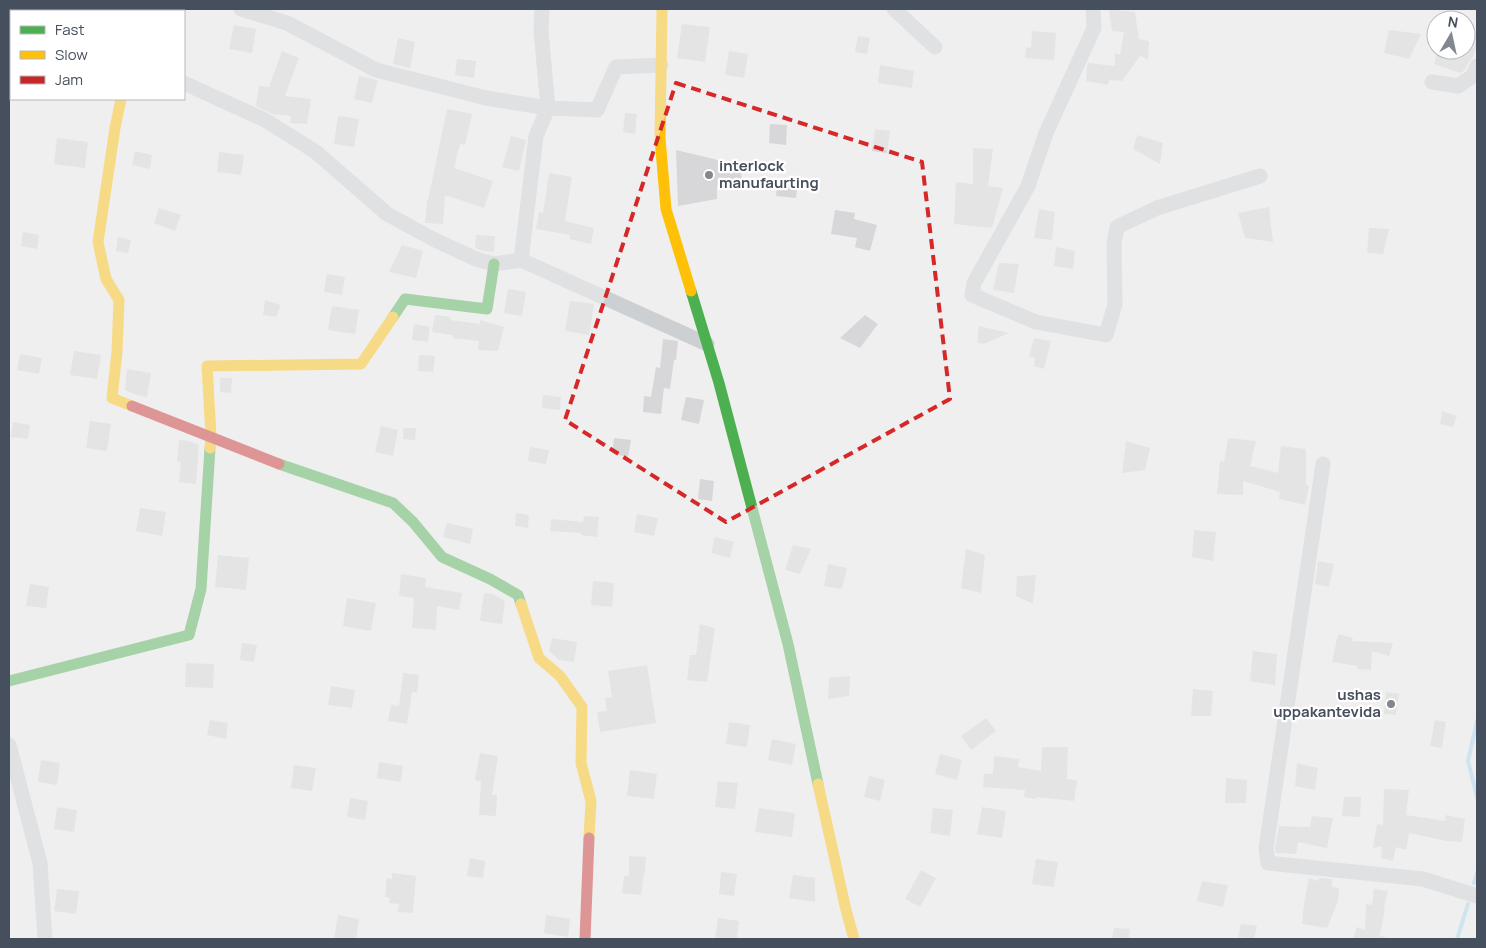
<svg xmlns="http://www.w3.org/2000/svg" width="1486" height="948" font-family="Manrope,sans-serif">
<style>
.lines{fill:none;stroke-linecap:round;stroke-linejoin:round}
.stream{stroke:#a6d8f0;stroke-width:4}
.building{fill:#d7d7d9}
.street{stroke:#cdd0d3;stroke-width:15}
.fast{stroke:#4caf50;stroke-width:11}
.slow{stroke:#ffc107;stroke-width:11}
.jam{stroke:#c62828;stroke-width:11}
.marked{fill:none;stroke:#d62828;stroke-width:4;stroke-dasharray:10 6;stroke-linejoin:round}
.poi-dot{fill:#828790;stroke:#fff;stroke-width:2}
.labels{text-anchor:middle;stroke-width:4.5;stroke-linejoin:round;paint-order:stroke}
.poi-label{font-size:15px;font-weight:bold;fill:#464f5d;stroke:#fff;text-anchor:start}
</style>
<rect width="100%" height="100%" fill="#f0efef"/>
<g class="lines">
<!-- stream -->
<path class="stream" d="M1477,721L1468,761L1477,797
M1474,883L1477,873
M1457,939L1468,904"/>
</g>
<!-- building -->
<path class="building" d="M1109,9L1135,12L1139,39L1149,41L1148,59L1140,56L1122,81L1109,80L1108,85L1086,81L1087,66L1088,63L1115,66V53L1120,55L1124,32L1112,31Z
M682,24L710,27L705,62L677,58Z
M234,25L256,29L252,53L229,49Z
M1389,30L1421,34L1409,59L1384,53Z
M1466,30L1477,33V46L1472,58L1469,62L1465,70L1460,73L1434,64L1438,50H1466Z
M1032,31L1056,33L1054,60L1025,58L1026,47L1031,48Z
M858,36L870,38L867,54L855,52Z
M398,38L415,42L410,68L393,64Z
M282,51L299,58L285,96L311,99L307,124L290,123L291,116L272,114L256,106L259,86L269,87Z
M729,51L748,54L744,78L725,75Z
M457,59L476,61L474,78L455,75Z
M880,65L914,71L912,88L878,83Z
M359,76L378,80L372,103L354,99Z
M447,109L472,114L465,145L460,144L454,168L493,181L484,208L445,195L443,224L425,223L427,200H428Z
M625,113L637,114L635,134L623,132Z
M338,116L359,119L354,147L334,144Z
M770,124L787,125L786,145L769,143Z
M875,129L890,131L887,153L872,151Z
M1137,135L1163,143L1160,164L1133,149Z
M511,136L526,140L519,171L502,167Z
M57,138L88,142L85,168L54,164Z
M973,148L993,149L988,186L1003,188L992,228L954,224L956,182L973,184Z
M676,150L739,165L744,187L717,186V199L678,206Z
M135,151L152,155L150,169L132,165Z
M219,152L244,155L241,175L217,172Z
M549,173L572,177L565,221L594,228L591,244L569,239L570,235L536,229L539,212L543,213Z
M778,178L798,179L796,198L776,196Z
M1269,207L1273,242L1245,238L1238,213Z
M159,208L181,215L175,231L154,223Z
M1039,209L1055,212L1052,240L1034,238Z
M835,210L855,213L854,219L877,225L870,251L855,247L857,238L831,234Z
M1369,228L1389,229L1383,254L1367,253Z
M23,232L39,235L37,249L21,246Z
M476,235L495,236L494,252L483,251L475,248Z
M118,237L131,240L128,253L116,251Z
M402,245L423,251L416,278L389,272Z
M1056,247L1075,251L1073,269L1054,266Z
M999,263L1019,264L1014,293L993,290Z
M327,274L345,277L342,295L324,292Z
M508,289L526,292L522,316L504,313Z
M265,300L281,305L276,317L263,315Z
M570,301L594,304L589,335L565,331Z
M332,306L359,310L355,334L328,330Z
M435,315L451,317L450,320L480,324V320L504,327L498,351L478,350L479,341L453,338V335L432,332Z
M865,315L878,324L860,348L840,338Z
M414,324L430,327L428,342L412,340Z
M979,326L1009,333L984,344L977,343Z
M1034,338L1051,341L1044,369L1034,366L1035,358L1029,357Z
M663,339L678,341L676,360H674L670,389L664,388L661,414L643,412L644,396L651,397L656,367L660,368Z
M74,351L101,355L97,379L70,375Z
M20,354L42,358L39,374L17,370Z
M419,355L435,356L433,372L418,371Z
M127,369L151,373L147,397L137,395L125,390Z
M220,378H232L231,393L220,392Z
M543,395L561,397L560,410L542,408Z
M686,397L704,400L699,424L681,420Z
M1442,411L1457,416L1453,427L1440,424Z
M90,421L111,424L107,451L86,448Z
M13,422L30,425L28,439L11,437Z
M381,426L398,430L393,456L375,452Z
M403,428H416L415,440L403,439Z
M614,438L631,440L628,457L612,454Z
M1228,438L1256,441L1250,466L1278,473L1281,446L1306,449V485L1309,486L1305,505L1279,499L1280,492L1243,481V495L1217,494L1220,461L1224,462Z
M179,440L189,441L199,445L196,484L179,482L181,462L177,461Z
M1126,441L1150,448L1145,470L1122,473Z
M530,447L549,450L546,464L528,461Z
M700,479L714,481L712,501L698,499Z
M140,508L166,512L162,536L136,531Z
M516,513L529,515L528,528L515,526Z
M637,514L658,518L654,536L634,532Z
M584,516L599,517L597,537L581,535V533L550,531L551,519L583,522Z
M447,523L473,529L470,544L443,537Z
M1194,530L1216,532L1213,561L1192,557Z
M715,537L734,542L730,558L711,553Z
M793,545L811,549L800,574L785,570Z
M966,549L985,555L981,593L961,588Z
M218,555L249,558L246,590L215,587Z
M1318,561L1334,564L1329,587L1315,584Z
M828,564L847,568L842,589L824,586Z
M401,574L426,578L425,587L462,593L459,610L437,606L436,630L412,628L414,598L399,596Z
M1036,575L1033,604L1016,596L1017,576Z
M593,581L614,583L612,607L591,605Z
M30,584L49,587L46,608L26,606Z
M484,593L493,594L505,601L502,624L480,621Z
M347,598L376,603L371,631L343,626Z
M700,624L715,628L707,682L687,680L690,655H696Z
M1338,634L1353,638L1352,641L1393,643L1389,656L1372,651L1371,670L1357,669L1358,666L1332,662Z
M552,638L577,642L574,662L559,660L549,651Z
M242,643L257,645L254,662L240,660Z
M1253,651L1277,654L1275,685L1250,681Z
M186,663L214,664L213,688L185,687Z
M647,665L656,723L600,732L597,712L607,711L605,698L612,697L608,671Z
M403,673L419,675L417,693L412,692L407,724L388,721L391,705L399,706Z
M850,676L849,696L828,699L829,678Z
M331,686L355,690L352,708L328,705Z
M1193,689L1213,691L1211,716H1191Z
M1386,692L1399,694L1396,715L1384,714Z
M986,718L996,731L971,750L961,736Z
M210,720L228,723L226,739L207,735Z
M1435,720L1446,722L1442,748L1430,746Z
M729,722L750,725L747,747L726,744Z
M772,739L796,744L792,765L768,760Z
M1042,747H1068L1067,779L1077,780L1074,801L1037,797L1036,799L1024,797L1025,790L983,787L984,774H993L994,756L1019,759L1018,767L1041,771Z
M480,753L498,756L492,795H497L496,816L479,815L481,781L475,780Z
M940,754L962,760L957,780L935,774Z
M41,760L60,763L57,785L38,782Z
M379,762L403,766L401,782L377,778Z
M1297,763L1318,768L1315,790L1295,786Z
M294,765L316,768L312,791L291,788Z
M630,770L657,774L654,799L627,796Z
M869,776L885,780L880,801L864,797Z
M1226,778L1247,780L1246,803H1225Z
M718,781L738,783L735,809L715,807Z
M1384,789L1409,790L1406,815L1445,821L1446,815L1465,819L1462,842L1447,841L1409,833L1406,850L1396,847L1393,861L1381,858L1382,846L1373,848L1377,824L1383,825Z
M1344,797H1361L1360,817L1342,816Z
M350,798L368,801L365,820L347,817Z
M57,807L77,810L74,832L54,829Z
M982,807L1006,811L1002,838L977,834Z
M759,808L795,813L792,837L755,832Z
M933,808L953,810L950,836L930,833Z
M1312,816L1333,818L1327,848L1298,842L1296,854L1276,853L1275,848L1279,826L1310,827Z
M629,856L646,857L645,873H644L641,895L622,893L624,876H629Z
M470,858L485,861L483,878L467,876Z
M1036,859L1058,862L1054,887L1032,884Z
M921,870L936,878L920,907L905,899Z
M721,872L737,874L734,896L719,894Z
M392,873L416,876L413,913L398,912L399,904L389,903L390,898L385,897L387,878L392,879Z
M793,875L815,878V902L789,898Z
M1309,878L1318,881L1319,878L1332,879V887L1339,888L1338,901L1327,928L1302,924L1304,903Z
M1202,881L1228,885L1223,907L1197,901Z
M57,889L79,891L76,914L54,911Z
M1374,889L1388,891L1384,907H1385L1381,931L1379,935L1387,938V939H1353L1357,927L1365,930L1366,904L1372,905Z
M338,915L359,919L356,939H334Z
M546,915L570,919L568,937L544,933Z
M718,918L739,921L737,939H715Z
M1241,924L1257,926L1254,939L1238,937Z
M1114,928L1130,929L1129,939H1112Z"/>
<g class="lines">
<!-- street -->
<path class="street" d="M241,9L287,23L376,70L486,98L548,108L597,110L616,67L661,65
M894,9L935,47
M1093,9L1094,28L1046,133L1028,186L974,283L972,295L1036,322L1106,335L1115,304L1114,243L1117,227L1157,208L1260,176
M1432,82L1458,86L1473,76L1477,66
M184,83L265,120L316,152L387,214L433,239L476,259L494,264L521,260L707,344
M521,260L536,136L548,108L541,31L542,9
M1323,464L1266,848L1268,863L1423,879L1477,896
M9,745L40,863L45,939"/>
<!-- fast -->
<path class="fast" d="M691,291L719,383L788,644L818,784
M393,317L405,299L487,309L494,264
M279,464L393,503L413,522L442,557L490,579L518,595L521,604
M9,681L189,635L201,589L210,448"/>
<!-- slow -->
<path class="slow" d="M662,9L660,138L666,209L691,291
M121,99L115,128L98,242L106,279L119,300L117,352L112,398L132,406
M210,448L211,436L207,366L361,364L393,317
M521,604L539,658L560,676L582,707L581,763L591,801L589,838
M818,784L846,910L854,939"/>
<!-- jam -->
<path class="jam" d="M132,406L279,464
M585,939L589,838"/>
</g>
<!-- marked area -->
<path d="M0 0H1486V948H0ZM676,83L922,162L950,399L726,522L565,420Z" fill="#f0efef" fill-opacity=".55" fill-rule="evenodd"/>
<path class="marked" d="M676,83L922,162L950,399L726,522L565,420Z"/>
<!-- markers -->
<g class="poi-dot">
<circle cx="709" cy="175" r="5"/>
<circle cx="1391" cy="704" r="5"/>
</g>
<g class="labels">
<!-- poi labels -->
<g class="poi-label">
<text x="719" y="171">interlock<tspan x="719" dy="17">manufaurting</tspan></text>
<text x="1381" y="700" text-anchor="end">ushas<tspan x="1381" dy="17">uppakantevida</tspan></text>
</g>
</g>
<!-- border -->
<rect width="1486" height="948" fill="none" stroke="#464f5d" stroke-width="20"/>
<!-- legend -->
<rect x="10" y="10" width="175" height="90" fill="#ffffff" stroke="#b5b9be"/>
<rect x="20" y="26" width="25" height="8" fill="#4caf50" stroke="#b5b9be"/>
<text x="55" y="35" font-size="15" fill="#464f5d">Fast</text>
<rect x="20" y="51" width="25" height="8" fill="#ffc107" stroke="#b5b9be"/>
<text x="55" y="60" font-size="15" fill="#464f5d">Slow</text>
<rect x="20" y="76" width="25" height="8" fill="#c62828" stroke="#b5b9be"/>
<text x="55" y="85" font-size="15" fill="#464f5d">Jam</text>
<!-- north arrow -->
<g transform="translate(1451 35) rotate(9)"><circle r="24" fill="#ffffff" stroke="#b5b9be"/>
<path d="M0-4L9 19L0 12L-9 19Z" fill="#828790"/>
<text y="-8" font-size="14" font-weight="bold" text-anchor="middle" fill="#464f5d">N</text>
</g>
</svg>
